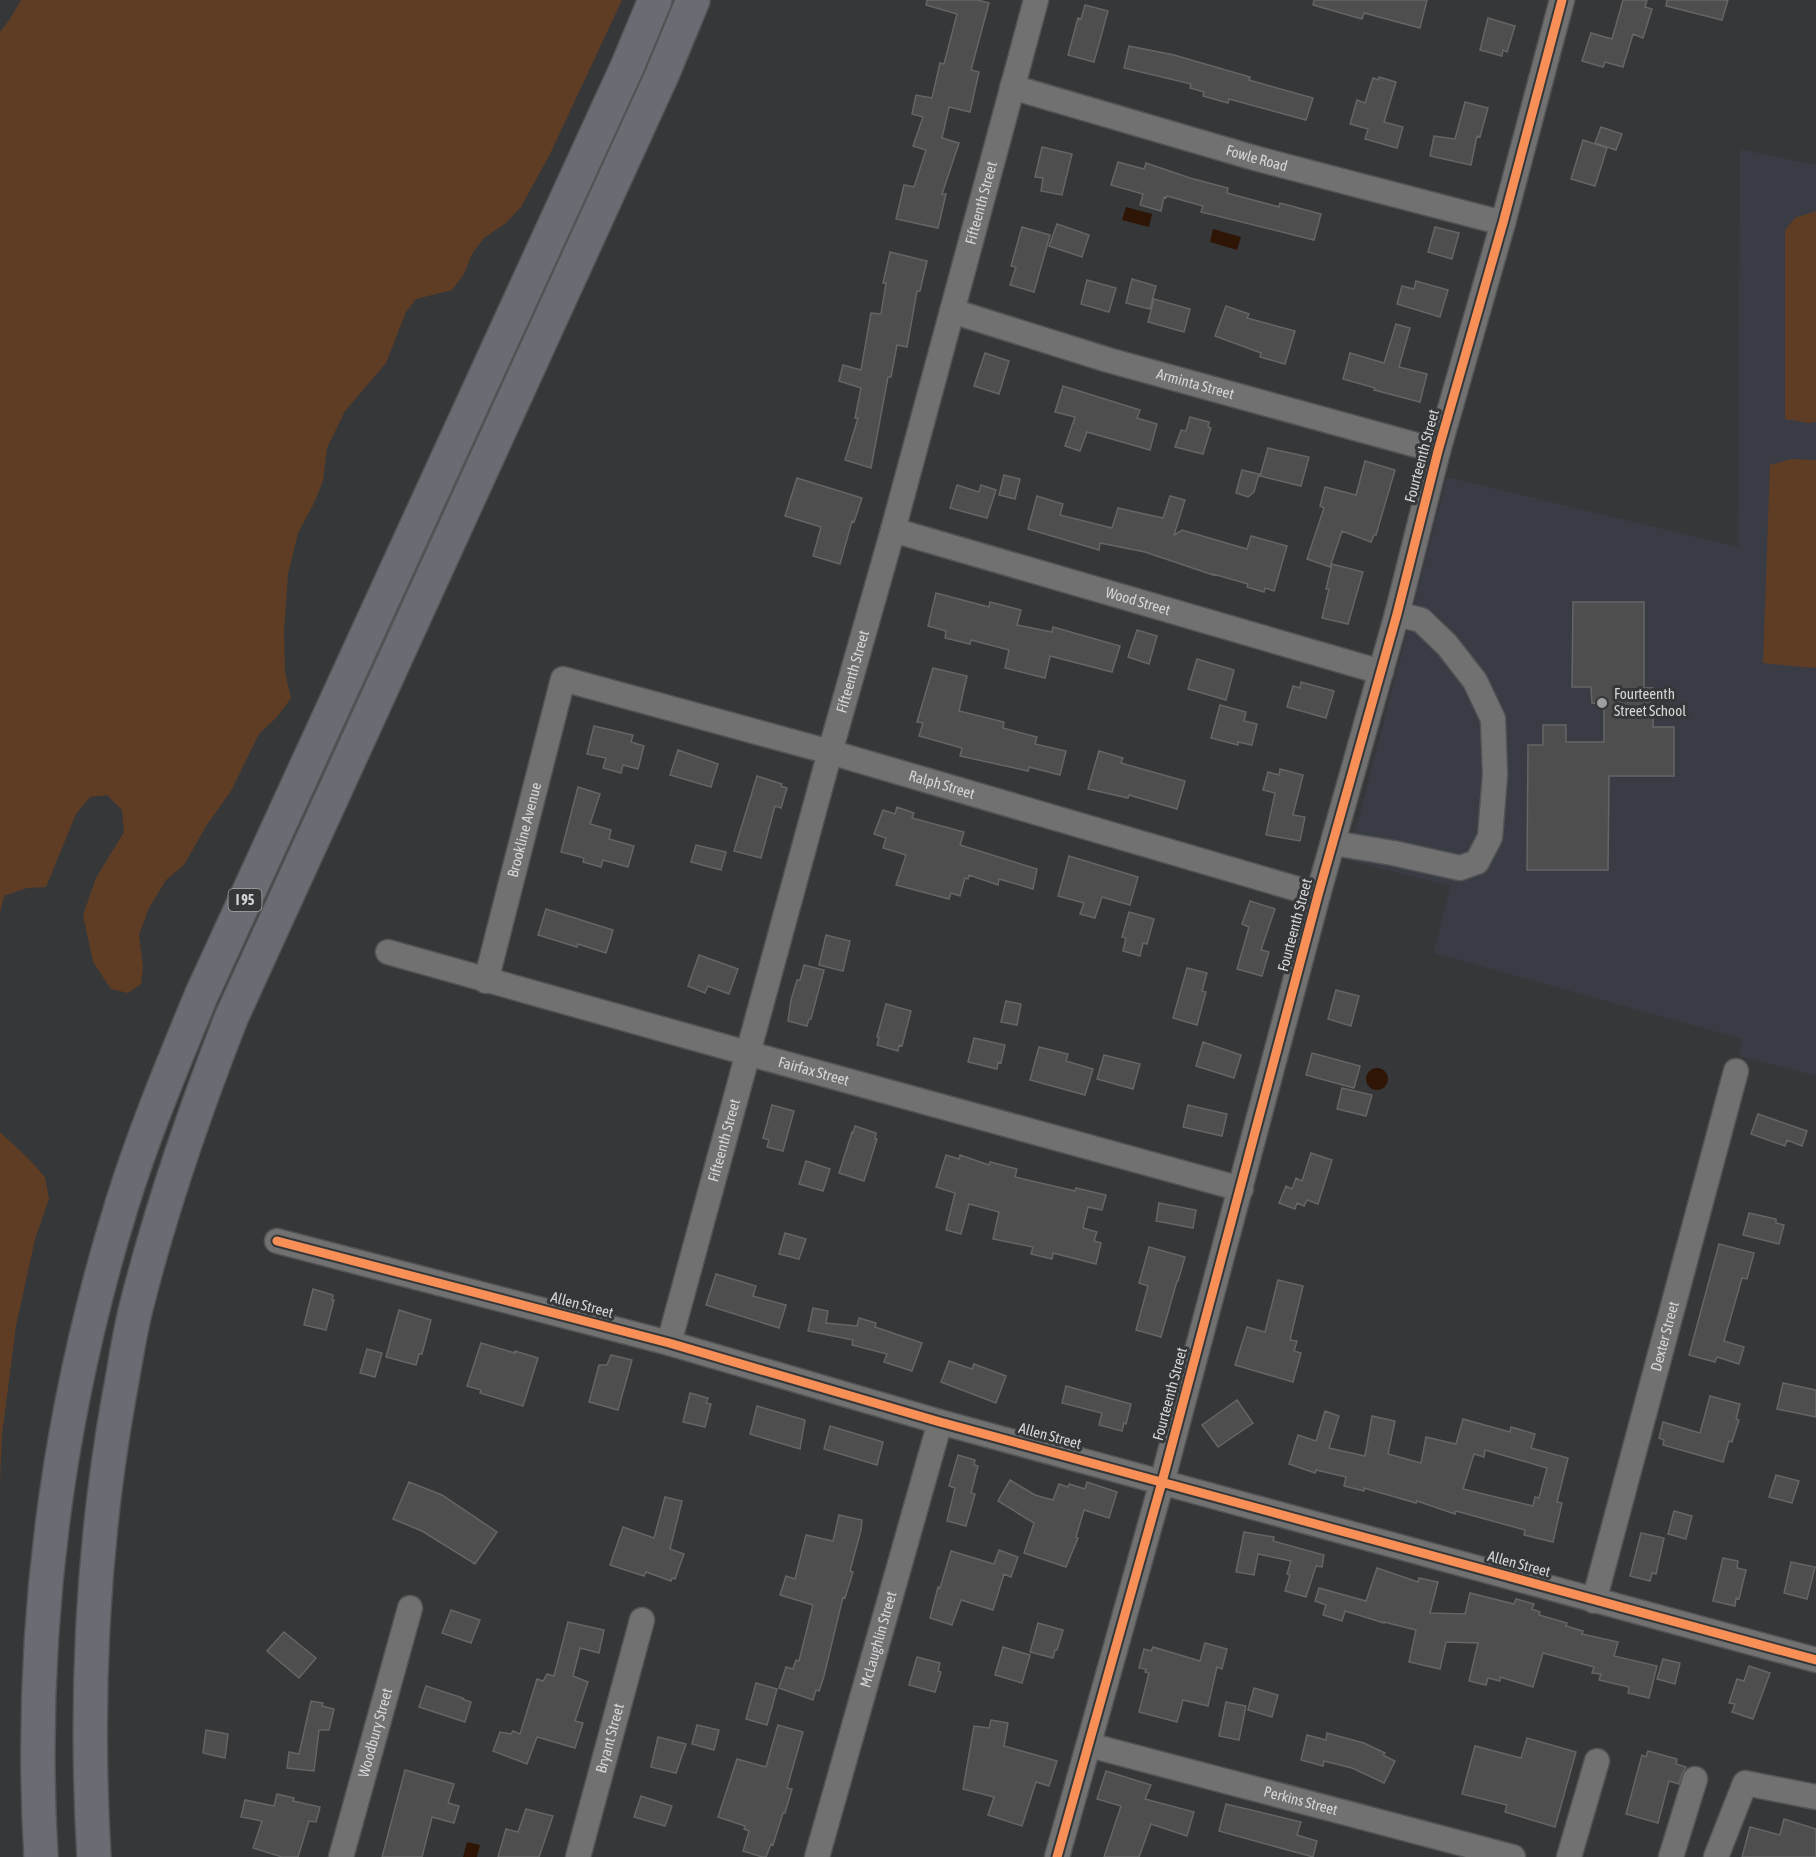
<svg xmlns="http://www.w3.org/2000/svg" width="1816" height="1857" font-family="'Asap Condensed',sans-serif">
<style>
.built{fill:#393c44}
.green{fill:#5f3d25}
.water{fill:#2f1505}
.building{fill:#4e4e4f;stroke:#656566;stroke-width:1.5;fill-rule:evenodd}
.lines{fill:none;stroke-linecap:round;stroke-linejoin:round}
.minor-casing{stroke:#525354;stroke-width:27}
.highway-casing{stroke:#525354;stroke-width:36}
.minor{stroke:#717172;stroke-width:24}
.highway{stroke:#696d73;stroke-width:33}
.cycleway-casing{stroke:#353739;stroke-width:13}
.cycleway{stroke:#f78f57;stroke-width:9}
.poi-dot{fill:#9d9ea0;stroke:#353739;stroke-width:2}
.labels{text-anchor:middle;stroke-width:6;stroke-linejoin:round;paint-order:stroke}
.shield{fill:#353739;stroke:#a5a6a8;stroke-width:1.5}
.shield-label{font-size:14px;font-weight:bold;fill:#d5d6d8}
.street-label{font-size:15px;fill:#d5d6d8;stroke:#353739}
.poi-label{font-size:15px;fill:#d5d6d8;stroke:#353739;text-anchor:start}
</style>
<rect width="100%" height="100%" fill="#363738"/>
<!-- built -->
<path class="built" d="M1740,149L1816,165V1076L1739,1056L1742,1039L1434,953L1450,886L1348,860L1447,477L1738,547Z"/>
<!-- green -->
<path class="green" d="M21,0H622L550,154L521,207L506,223L484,238L472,254L464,274L452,290L416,299L406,312L386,363L345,411L327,448L323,481L314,503L298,533L288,574L284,631L285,672L291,698L277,717L259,734L231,791L206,826L184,865L166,880L149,908L139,935L143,967L141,984L128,993L111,989L93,962L83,915L96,878L124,832L122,810L107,795L90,797L76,814L46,887L27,888L4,896L0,913V32L10,19Z
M1816,211V422L1809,423L1785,419V230L1795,218Z
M1791,459L1816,460V667L1812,668L1763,663L1770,465Z
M0,1132L29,1159L45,1177L49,1199L35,1239L16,1326L2,1435L0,1483Z"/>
<!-- water -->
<path class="water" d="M1126,207L1152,214L1149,227L1122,220Z
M1213,229L1241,237L1237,250L1210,242Z
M1366 1079a11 11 0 1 1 22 0a11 11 0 1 1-22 0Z
M467,1842L480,1845L477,1857H463Z"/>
<!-- building -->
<path class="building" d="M927,0H978L989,3L971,70L979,72L970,112L949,107L942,138L959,143L942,194H946L938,228L896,219L904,185L914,187L926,150L913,146L923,117L912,114L916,95L932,98L940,63L944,64L957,14L926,5Z
M1314,0H1427L1420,28L1364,13L1362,19L1313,5Z
M1623,0H1647L1645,7L1652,9L1643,38L1633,34L1623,67L1605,62L1603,67L1582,61L1591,33L1612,39Z
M1667,0H1728L1722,20L1666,6Z
M1085,5L1108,11L1094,62L1068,55L1078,18L1081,19Z
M1488,18L1515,26L1507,52L1503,50L1502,56L1480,50Z
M1129,46L1174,55L1250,77L1249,80L1313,98L1306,120L1229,99L1228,103L1203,96L1204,92L1190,88L1191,84L1124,68Z
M1379,77L1396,82L1384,122L1403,127L1397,148L1365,139L1368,129L1350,124L1357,100L1365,103L1373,78L1379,80Z
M1465,102L1488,108L1480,137L1477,136L1471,165L1430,156L1434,136L1455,139Z
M1601,127L1622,134L1616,150L1595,143Z
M1583,140L1607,148L1595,186L1571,179Z
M1042,147L1072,154L1062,195L1041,191L1043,178L1035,177Z
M1118,162L1144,169L1146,163L1190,178L1228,188L1227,193L1279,207L1280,203L1321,214L1314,240L1201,212L1203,206L1167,196L1166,198L1164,197L1161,211L1140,205L1143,194L1111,185Z
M1057,224L1089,235L1082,257L1049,246Z
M1022,227L1050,235L1034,292L1010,285L1016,267L1011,266Z
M1435,227L1459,233L1452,259L1428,252Z
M890,252L927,261L920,291H917L907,347L897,345L891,377H888L871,468L845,460L858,418H855L861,388L839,381L843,365L861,370L871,313L881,314L886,283H883Z
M1132,279L1156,286L1150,309L1126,303Z
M1087,280L1116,288L1109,312L1081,304Z
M1416,281L1448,290L1440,317L1397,304L1402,286L1414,289Z
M1154,299L1190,309L1184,332L1148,322Z
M1226,306L1249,314L1247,318L1295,331L1285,364L1260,357L1261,353L1215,336Z
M1396,324L1410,328L1399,367L1427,374L1420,402L1374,390L1375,388L1343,379L1350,353L1384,363Z
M985,353L1009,361L999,394L974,386Z
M1063,386L1140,410L1137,418L1157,424L1150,450L1087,432L1080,451L1065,446L1075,417L1055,412Z
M1190,417L1209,422L1208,427L1211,428L1203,454L1175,447L1181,430L1186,431Z
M1268,448L1309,457L1301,486L1260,476Z
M1365,461L1395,470L1376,535H1374L1371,542L1342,531L1330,567L1307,559L1324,508L1320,506L1325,487L1356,495Z
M1242,470L1259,474L1254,492L1248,497L1236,493Z
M1004,475L1020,479L1015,499L999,495Z
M797,478L862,498L854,522L852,521L840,564L813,556L821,527L785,516Z
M957,485L979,492L981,485L996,490L987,518L950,508Z
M1037,496L1063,504L1060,515L1112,528L1118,508L1163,518L1170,496L1185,500L1174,535L1182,530L1247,549L1251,536L1287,546L1274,591L1265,588L1264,592L1247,587L1248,584L1213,574V575L1145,552L1100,543L1099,550L1028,529Z
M1332,564L1363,572L1348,624L1322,618L1329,589H1326Z
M936,593L989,607L990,602L1021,610L1017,625L1052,632L1053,627L1120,646L1112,672L1050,656L1045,678L1005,668L1009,650L971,640L970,644L945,638L946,631L928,626Z
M1573,602H1644V688H1653V727H1674V776H1609L1608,870H1527L1528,745H1543V725H1566V742H1604V704L1592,703L1591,687H1572Z
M1137,630L1157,636L1149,664L1128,657Z
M1197,659L1234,670L1226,700L1188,689Z
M933,668L967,676L959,711L1004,722L1003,728L1037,737L1035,744L1066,751L1060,775L1029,767L1028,771L960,756L962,748L919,736L923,723L917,722Z
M1301,682L1334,691L1326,718L1287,707L1293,686L1300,688Z
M1220,705L1246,712L1244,721L1257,724L1252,745L1238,742V745L1211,738Z
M594,726L633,735L631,742L644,746L638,769L623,765L621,773L603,768L606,758L587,754Z
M678,750L718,764L711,787L670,775Z
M1099,751L1123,758L1121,763L1185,781L1177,809L1129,795L1128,798L1088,789Z
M1280,769L1303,775L1293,815L1305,817L1300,841L1266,835L1275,793L1263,790L1268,772L1279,775Z
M757,776L782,784L781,786L787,788L781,808L775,806L761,858L734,851Z
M578,787L600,794L590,824L611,830L609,839L634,846L628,867L603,860L601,867L583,862L584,858L561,852Z
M897,807L914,813L912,818L964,832L960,845L1037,869L1033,889L999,879L998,885L969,875L968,879L965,878L960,896L951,893L949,899L896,885L906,855L883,848L886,838L874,834L883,810L895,814Z
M696,845L726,852L721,870L691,862Z
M1069,856L1138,877L1130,905L1102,897L1095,918L1080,914L1084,903L1058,896Z
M1250,901L1275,909L1261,950L1269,952L1262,976L1237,969L1249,927L1242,924Z
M546,909L613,930L606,953L578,944L577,947L538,935Z
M1129,912L1154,919L1147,944L1143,943L1140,956L1123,951L1126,938L1122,937Z
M826,935L850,941L843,971L819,965Z
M699,955L738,969L729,994L708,986L705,993L688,986Z
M804,965L824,970L811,1019H809L807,1026L788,1021L791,1000L797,980H800Z
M1187,968L1207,973L1202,991L1206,992L1197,1025L1173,1018Z
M1336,990L1359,996L1351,1026L1328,1019Z
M1006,1001L1021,1004L1017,1025L1001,1022Z
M886,1004L911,1011L902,1046L899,1045L898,1051L877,1045L879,1038L877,1037Z
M974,1038L1005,1045L1001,1063L998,1062L997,1069L968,1062Z
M1203,1042L1241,1055L1234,1078L1196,1066Z
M1039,1047L1068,1054L1066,1061L1093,1069L1085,1095L1030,1080Z
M1312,1053L1360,1066L1354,1088L1306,1075Z
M1104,1055L1140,1064L1133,1089L1097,1079Z
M1342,1088L1372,1095L1366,1116L1337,1109Z
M772,1105L794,1111L783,1151L767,1147L769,1140L763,1138Z
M1188,1105L1227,1114L1222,1136L1183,1127Z
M1758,1114L1807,1131L1802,1146L1787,1140L1785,1146L1751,1134Z
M855,1126L876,1133L875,1139H877L864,1181L839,1173L852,1132L853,1133Z
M1311,1153L1332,1160L1318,1204L1307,1200L1304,1206L1297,1203L1295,1209L1279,1203L1286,1186L1292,1189L1296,1178L1302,1181Z
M946,1155L959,1159L960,1155L989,1165L990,1162L1017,1169L1015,1177L1075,1191L1076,1188L1106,1195L1102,1210L1088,1207L1083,1228L1097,1232L1094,1241L1101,1243L1096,1264L1053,1253L1052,1259L1031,1254L1033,1247L993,1239L999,1212L969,1204L961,1234L946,1230L955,1193L936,1187Z
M806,1161L830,1169L823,1191L799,1184Z
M1159,1203L1196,1210L1193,1228L1156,1221Z
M1749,1213L1776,1219V1223L1784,1225L1779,1244L1743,1235Z
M785,1233L806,1239L799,1259L779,1254Z
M1719,1244L1754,1253L1747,1279L1742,1278L1724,1341L1744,1347L1739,1364L1717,1357L1715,1362L1689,1355Z
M1149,1247L1185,1257L1178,1281H1177L1161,1337L1136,1330L1148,1286L1139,1283Z
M716,1274L756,1286L753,1296L786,1305L779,1328L706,1305Z
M1278,1280L1303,1286L1290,1340L1297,1341L1294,1351L1301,1353L1293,1382L1235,1365L1247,1327L1265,1332Z
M313,1289L333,1295L332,1300H334L326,1330L304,1325Z
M813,1308L828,1311L826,1323L857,1326L859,1318L876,1323L875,1327L922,1343L912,1371L884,1362L887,1354L852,1345L853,1340L808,1331Z
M399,1310L431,1320L422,1354H419L416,1365L386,1357Z
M481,1343L515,1353V1351L538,1358L523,1406L480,1393L481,1390L467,1386Z
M367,1349L382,1353L375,1377L360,1373Z
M611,1355L632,1360L618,1410L589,1402L599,1365H607Z
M949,1361L972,1369L974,1364L1006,1376L996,1403L941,1382Z
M1783,1383L1816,1390V1417L1777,1409Z
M1066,1386L1131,1404L1126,1424L1124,1423L1122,1431L1099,1425L1102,1413L1062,1403Z
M690,1393L708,1398L706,1403L711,1404L705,1427L683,1422Z
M1710,1396L1740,1404L1736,1419L1739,1420L1732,1442L1729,1441L1723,1462L1663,1445L1664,1440L1659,1438L1663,1422L1700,1433Z
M1237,1400L1253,1423L1218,1447L1202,1425Z
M757,1406L805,1420L800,1449L750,1434Z
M1325,1411L1339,1416L1329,1448L1365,1456L1372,1416L1395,1421L1388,1454L1421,1463L1426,1437L1456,1444L1463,1419L1510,1432L1511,1427L1535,1434L1531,1448L1568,1458L1557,1502L1562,1503L1553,1542L1524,1535L1525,1530L1456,1511L1455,1514L1417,1501L1416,1503L1364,1488V1491L1344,1486L1346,1477L1316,1470L1315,1473L1289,1464L1298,1435L1316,1441ZM1485,1450L1547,1468L1539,1498L1535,1497L1533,1506L1463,1489L1474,1454L1484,1457Z
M830,1426L883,1442L877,1465L824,1449Z
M958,1455L975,1460L974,1465L978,1466L971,1493L975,1494L966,1526L947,1521L955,1488L949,1486Z
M1776,1475L1799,1481L1792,1503L1769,1497Z
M1010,1480L1035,1495L1053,1500L1059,1484L1068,1487L1069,1484L1085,1489L1087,1482L1117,1492L1109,1518L1084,1510L1076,1537L1078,1538L1066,1567L1024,1553L1034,1523L998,1501Z
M409,1482L442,1495L497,1532L475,1564L422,1531L393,1519Z
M665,1497L682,1501L670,1549L684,1554L675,1579L672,1578L671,1581L646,1572L644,1576L610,1565L623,1527L654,1538Z
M1674,1511L1692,1516L1686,1539L1668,1534Z
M839,1515L862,1520L861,1530L850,1571L853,1572L845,1598L843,1597L824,1676L819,1691L816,1690L813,1700L779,1688L786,1667L793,1669L796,1660L799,1661L813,1605L780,1595L786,1576L795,1579L806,1535L833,1541Z
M1244,1532L1274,1537L1273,1541L1324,1555L1322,1567L1316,1566L1306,1597L1285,1591L1290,1575L1287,1574L1291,1561L1258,1554L1254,1575L1236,1572Z
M1641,1533L1664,1538L1656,1574L1652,1573L1650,1581L1630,1576Z
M999,1550L1018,1557L1011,1577L1004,1574L993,1610L961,1600L952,1625L930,1618L938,1587L940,1588L951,1551L994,1564Z
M1723,1558L1738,1561L1737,1568L1746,1570L1739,1599L1736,1598L1735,1606L1713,1601Z
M1791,1562L1815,1567L1807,1599L1784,1593Z
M1377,1568L1418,1582L1419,1578L1438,1582L1430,1613L1465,1614L1470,1593L1514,1604L1516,1599L1534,1604L1532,1609L1540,1612L1539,1615L1567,1623L1566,1626L1583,1631L1582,1634L1618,1642L1614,1656L1657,1666L1649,1698L1628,1693L1629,1687L1599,1680L1601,1674L1592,1673L1594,1667L1543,1653L1533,1687L1500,1677V1681L1488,1678L1486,1685L1469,1681L1478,1643L1446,1642L1440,1669L1409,1662L1416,1630L1384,1622V1623L1345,1611L1342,1621L1323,1615L1326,1605L1315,1601L1319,1588L1366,1601Z
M451,1610L480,1620L471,1643L442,1633Z
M568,1622L604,1630L599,1653L580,1648L573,1676L588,1682L575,1721L583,1723L575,1748L537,1737L527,1764L493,1751L500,1732L511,1734L513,1731L520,1734L537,1679L543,1681L547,1674L554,1676Z
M1038,1623L1063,1630L1057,1650H1055L1053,1658L1030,1652Z
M284,1632L316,1658L299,1678L267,1651Z
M1205,1643L1227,1649L1222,1669L1217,1667L1208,1706L1183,1700L1177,1722L1139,1712L1149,1673L1145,1672L1146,1669L1139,1668L1144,1649L1151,1651L1153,1647L1200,1661Z
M1003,1647L1030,1655L1022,1683L995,1675Z
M917,1657L940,1663L938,1671L941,1672L935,1692L909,1685Z
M1663,1659L1680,1663L1675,1684L1657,1679Z
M1749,1666L1770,1673L1753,1719L1732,1712L1735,1704L1729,1703L1737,1679L1744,1681Z
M756,1683L777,1689L767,1725L746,1719Z
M426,1686L463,1698L462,1699L471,1702L465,1722L419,1707Z
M1254,1688L1278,1695L1272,1717L1248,1710Z
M311,1701L323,1703L322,1706L334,1709L329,1730H319L314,1771L287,1768L289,1752L299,1754Z
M1226,1702L1246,1706L1239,1740L1219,1736Z
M991,1720L1008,1723L1004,1746L1057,1761L1049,1786L1036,1782L1022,1826L988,1815L994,1797L963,1789L974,1726L989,1728Z
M697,1725L719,1730L714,1750L692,1744Z
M778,1725L803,1732L787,1788L792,1789L785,1813H783L773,1845L771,1844L766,1857H762L743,1851L749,1831L744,1829L745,1826L718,1817L737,1759L766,1767Z
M206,1730L228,1734L225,1758L203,1753Z
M1327,1733L1364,1743L1385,1753L1383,1755L1395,1761L1384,1783L1352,1768L1324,1761L1323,1766L1301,1760L1307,1735L1326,1740Z
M658,1737L686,1744L676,1773L651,1767Z
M1527,1738L1576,1752L1555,1827L1505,1812L1507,1805L1462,1794L1475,1746L1521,1758Z
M1648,1751L1677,1759L1676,1764L1686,1767L1682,1774L1679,1784L1669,1781L1658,1823L1626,1814L1642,1755L1646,1757Z
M405,1770L454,1784L448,1803L459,1806L454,1823L432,1817L422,1857H382Z
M1106,1771L1151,1785L1145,1799L1194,1812L1187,1836L1151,1824L1139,1857H1104L1121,1806L1097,1799Z
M277,1794L294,1798L293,1801L320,1807L316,1822L309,1821L298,1857H282L253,1848L262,1821L241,1817L245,1800L274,1806Z
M641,1796L672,1806L665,1826L634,1817Z
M1226,1804L1301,1822L1297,1835L1317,1841L1313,1857L1219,1831Z
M526,1809L553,1816L539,1857H498L506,1829L518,1832Z
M1784,1819L1816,1829V1857H1742L1750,1827L1780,1835Z"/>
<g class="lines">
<!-- minor casing -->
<g class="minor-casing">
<g id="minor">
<path id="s1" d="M1012,87L1258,159L1503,223"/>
<path id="s2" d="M952,311L1108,360L1438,451"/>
<path id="s3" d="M893,530L1381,672"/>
<path d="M1333,843L1393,853L1460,868L1477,862L1490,837L1495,775L1493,719L1475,681L1447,645L1421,620L1397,614"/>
<path id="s4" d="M388,952L747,1053L1241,1189"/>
<path id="s5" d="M486,981L563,679L830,752L1318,895"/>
<path d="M277,1241L669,1343L940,1422L1816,1660"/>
<path id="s6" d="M669,1343L830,752L893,530L1036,0"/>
<path id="s7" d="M1594,1601L1736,1071"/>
<path id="s8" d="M1089,1745L1513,1857"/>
<path id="s9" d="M341,1857L410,1608"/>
<path id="s10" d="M578,1857L642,1620"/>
<path id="s11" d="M817,1857L940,1422"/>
<path d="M1057,1857L1162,1482L1318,895L1397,614L1438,451L1503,223L1562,0"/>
<path d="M1569,1857L1597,1761"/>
<path d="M1671,1857L1695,1779"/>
<path d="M1716,1857L1745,1783L1816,1797"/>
</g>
</g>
<!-- highway casing -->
<g class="highway-casing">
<path id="highway" d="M41,1857C28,1636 57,1415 122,1204C144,1133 173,1064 201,996L628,65L655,0
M94,1857C85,1704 92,1548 119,1397C125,1366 129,1334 137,1304C162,1205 195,1110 232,1016L662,75L693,0"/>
</g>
<!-- minor -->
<use href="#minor" class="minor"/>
<!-- highway -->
<use href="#highway" class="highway"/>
<!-- cycleway casing -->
<g class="cycleway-casing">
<path id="cycleway" d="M277,1241L669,1343L940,1422L1816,1660
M1057,1857L1162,1482L1318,895L1397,614L1438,451L1503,223L1562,0"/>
</g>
<!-- cycleway -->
<use href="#cycleway" class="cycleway"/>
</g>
<!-- markers -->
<circle class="poi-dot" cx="1602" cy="703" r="6"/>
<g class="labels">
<!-- shield labels -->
<rect class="shield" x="228.5" y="889" width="33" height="22" rx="4.5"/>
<g class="shield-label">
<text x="245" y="905">I 95</text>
</g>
<!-- street labels -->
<g class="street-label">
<text dy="5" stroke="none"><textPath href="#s1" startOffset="255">Fowle Road</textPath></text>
<text dy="5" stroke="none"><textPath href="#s6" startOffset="1182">Fifteenth Street</textPath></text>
<text dy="5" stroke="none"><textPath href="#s2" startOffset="254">Arminta Street</textPath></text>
<text transform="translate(1422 456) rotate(-75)" y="5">Fourteenth Street</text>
<text dy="5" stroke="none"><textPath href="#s3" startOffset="255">Wood Street</textPath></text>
<text dy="5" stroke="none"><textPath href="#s6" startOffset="696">Fifteenth Street</textPath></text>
<text dy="5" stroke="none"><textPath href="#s5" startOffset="705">Ralph Street</textPath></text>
<text dy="5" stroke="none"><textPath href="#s5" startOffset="156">Brookline Avenue</textPath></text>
<text transform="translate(1295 925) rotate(-75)" y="5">Fourteenth Street</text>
<text dy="5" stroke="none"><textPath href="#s4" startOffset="442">Fairfax Street</textPath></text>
<text dy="5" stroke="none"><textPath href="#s6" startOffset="210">Fifteenth Street</textPath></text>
<text transform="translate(582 1305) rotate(15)" y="5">Allen Street</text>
<text dy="5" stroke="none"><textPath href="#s7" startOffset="274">Dexter Street</textPath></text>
<text transform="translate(1170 1394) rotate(-75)" y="5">Fourteenth Street</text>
<text transform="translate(1050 1436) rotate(15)" y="5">Allen Street</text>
<text transform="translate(1519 1564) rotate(15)" y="5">Allen Street</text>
<text dy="5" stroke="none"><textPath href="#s11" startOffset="226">McLaughlin Street</textPath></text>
<text dy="5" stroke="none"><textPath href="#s9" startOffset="129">Woodbury Street</textPath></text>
<text dy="5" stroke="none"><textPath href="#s10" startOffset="123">Bryant Street</textPath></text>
<text dy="5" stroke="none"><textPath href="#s8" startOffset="219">Perkins Street</textPath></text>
</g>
<!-- poi labels -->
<g class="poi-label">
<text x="1614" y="699">Fourteenth<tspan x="1614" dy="17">Street School</tspan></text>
</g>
</g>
</svg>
